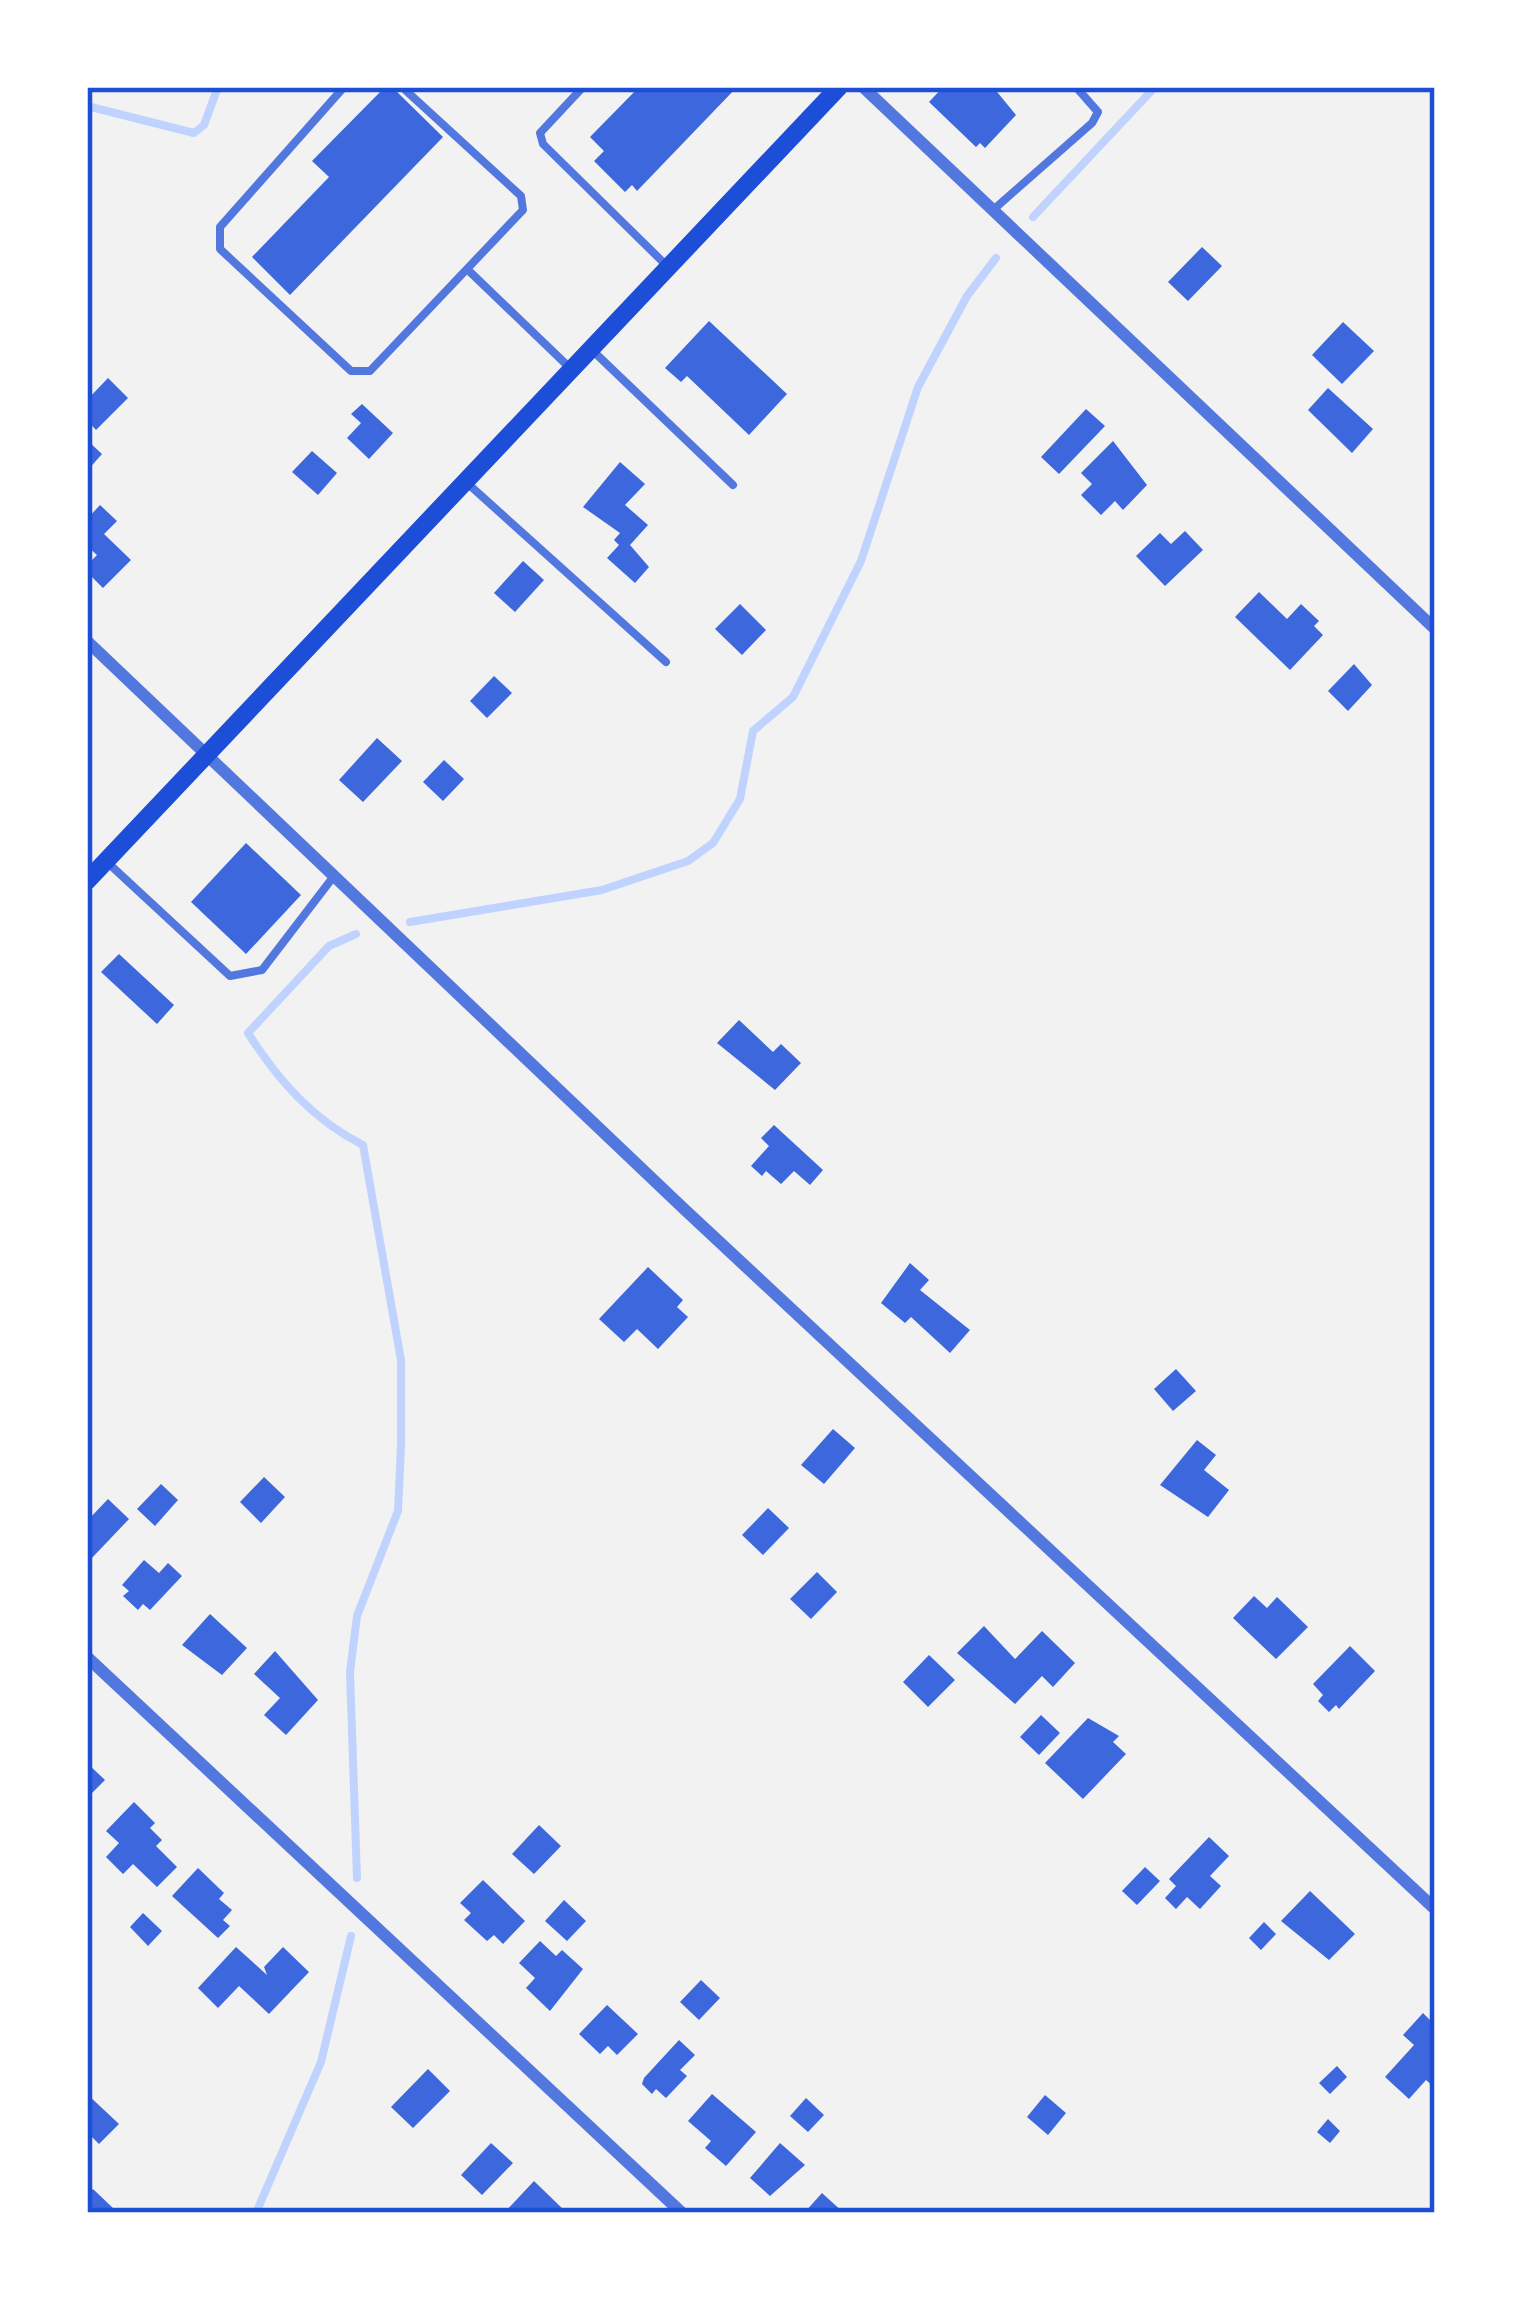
<svg xmlns="http://www.w3.org/2000/svg" width="1522" height="2300" font-family="'Asap Condensed',sans-serif">
<style>
.lines{fill:none;stroke-linecap:round;stroke-linejoin:round}
.stream{stroke:#bfd3fe;stroke-width:8}
.building{fill:#3d67dc}
.service{stroke:#5277de;stroke-width:8}
.minor{stroke:#5277de;stroke-width:12}
.secondary{stroke:#1d4ed8;stroke-width:18}
.neatline{fill:none;stroke:#1d4ed8;stroke-width:4.5}
</style>
<rect width="100%" height="100%" fill="#f2f2f2"/>
<g class="lines">
<!-- stream -->
<path class="stream" d="M87,106L194,133L204,125L218,87
M1033,217L1155,87
M410,922L602,890L688,861L713,843L740,799L753,731L793,697L861,561L918,387L967,296L996,258
M356,934L329,946L248,1033C278,1080 313,1120 363,1145L401,1360V1446L398,1511L357,1616L350,1672L357,1878
M256,2213L321,2062L351,1936"/>
</g>
<!-- building -->
<path class="building" d="M385,87H392L443,137L290,295L252,257L329,177L312,161Z
M639,87H737L637,191L632,185L625,192L594,161L604,151L590,137Z
M943,87H993L1016,115L985,148L980,143L976,147L929,102Z
M1202,247L1222,266L1188,301L1168,282Z
M709,321L787,394L749,435L687,376L681,382L665,368Z
M1343,322L1374,351L1342,384L1312,355Z
M108,378L128,398L96,430L87,420V400Z
M1328,388L1373,429L1352,453L1308,410Z
M362,404L393,433L369,459L347,438L361,423L351,414Z
M1086,409L1105,426L1059,474L1041,457Z
M87,440L102,454L87,471Z
M1113,441L1147,485L1123,510L1115,501L1101,515L1081,495L1092,484L1081,473Z
M312,451L337,473L318,495L292,472Z
M620,462L645,484L625,505L648,525L630,545L649,567L635,583L607,558L619,545L614,540L620,533L583,507Z
M100,505L117,521L104,534L131,560L103,588L92,577L87,582V565L97,555L87,546V519Z
M1185,531L1203,550L1165,586L1136,556L1160,533L1171,544Z
M523,561L544,580L515,612L494,593Z
M1259,592L1287,619L1301,604L1319,621L1314,626L1323,635L1290,670L1235,617Z
M740,604L766,630L742,655L715,629Z
M1354,664L1372,685L1348,711L1328,691Z
M494,676L512,693L487,718L470,701Z
M377,738L402,761L363,802L339,780Z
M444,760L464,779L443,801L423,782Z
M246,843L301,895L246,954L191,902Z
M119,954L174,1005L157,1024L101,972Z
M739,1020L773,1052L781,1044L801,1063L775,1090L717,1043Z
M774,1125L823,1170L810,1185L794,1171L781,1184L766,1171L762,1176L751,1166L769,1146L761,1138Z
M910,1263L929,1280L920,1290L970,1330L950,1353L911,1317L905,1323L881,1303Z
M648,1267L683,1300L677,1307L688,1317L658,1349L637,1329L624,1342L599,1319Z
M1176,1369L1196,1391L1173,1411L1154,1389Z
M833,1429L855,1448L824,1484L801,1465Z
M1197,1440L1216,1455L1204,1470L1229,1490L1208,1517L1160,1485Z
M264,1477L285,1497L261,1523L240,1502Z
M161,1484L178,1500L155,1526L137,1509Z
M108,1499L129,1519L90,1560L87,1521Z
M768,1508L789,1528L763,1555L742,1535Z
M144,1560L159,1573L168,1563L182,1576L150,1610L143,1604L138,1610L123,1596L129,1591L122,1585Z
M817,1572L837,1592L811,1619L790,1599Z
M1254,1596L1267,1608L1277,1597L1308,1627L1276,1659L1233,1618Z
M210,1614L247,1648L222,1675L182,1645Z
M984,1626L1015,1659L1042,1631L1075,1663L1053,1687L1042,1676L1015,1704L957,1653Z
M1350,1646L1375,1671L1339,1709L1336,1705L1329,1712L1318,1701L1323,1695L1313,1684Z
M275,1651L318,1700L286,1735L264,1715L280,1698L254,1674Z
M929,1655L955,1680L928,1707L903,1682Z
M1041,1715L1060,1733L1039,1755L1020,1737Z
M1088,1718L1119,1736L1113,1742L1126,1754L1083,1799L1045,1763Z
M87,1763L105,1780L87,1798Z
M134,1802L155,1823L150,1828L162,1840L156,1846L177,1867L157,1887L133,1864L123,1874L106,1857L119,1843L106,1831Z
M539,1825L561,1846L534,1874L512,1854Z
M1209,1837L1229,1856L1210,1876L1221,1886L1200,1909L1187,1897L1176,1909L1165,1898L1176,1886L1169,1879Z
M1145,1867L1160,1881L1137,1905L1122,1891Z
M198,1868L224,1893L219,1899L232,1910L223,1920L230,1926L218,1938L172,1896Z
M483,1880L525,1921L503,1944L494,1935L487,1941L464,1920L471,1913L460,1903Z
M1310,1891L1355,1934L1329,1960L1281,1921Z
M564,1900L586,1921L567,1941L545,1921Z
M143,1913L162,1931L148,1946L130,1927Z
M1264,1922L1276,1934L1261,1950L1249,1938Z
M540,1941L556,1956L562,1950L583,1969L550,2011L526,1988L535,1978L519,1963Z
M236,1947L267,1975L264,1967L283,1947L309,1972L269,2014L239,1986L218,2008L198,1988Z
M701,1980L720,1998L699,2020L680,2002Z
M607,2005L638,2034L617,2055L608,2046L600,2054L579,2034Z
M1423,2013L1435,2025V2088L1426,2080L1409,2099L1385,2077L1414,2045L1403,2035Z
M679,2040L695,2055L680,2070L687,2076L666,2098L656,2089L652,2094L642,2084L644,2078Z
M1337,2066L1347,2077L1330,2094L1319,2083Z
M428,2069L450,2091L413,2128L391,2107Z
M87,2094L119,2124L99,2144L87,2132Z
M712,2094L756,2132L726,2166L705,2148L711,2141L688,2121Z
M1045,2095L1066,2113L1048,2135L1027,2117Z
M806,2098L824,2115L808,2132L790,2116Z
M1328,2119L1340,2131L1330,2143L1317,2132Z
M491,2143L513,2163L482,2195L461,2175Z
M780,2143L805,2165L770,2196L750,2178Z
M534,2181L567,2213H504Z
M93,2189L114,2209L110,2213H87V2196Z
M822,2193L844,2213H804Z"/>
<g class="lines">
<!-- service -->
<path class="service" d="M344,87L220,227V249L351,371H370L523,210L521,196L402,87
M583,87L540,133L543,144L667,266
M993,210L1092,123L1098,112L1076,87
M467,269L570,368
M592,350L733,485
M466,482L666,662
M107,862L230,976L262,970L334,876"/>
<!-- minor -->
<path class="minor" d="M863,87L1435,629
M87,641L683,1208L1435,1909
M87,1657L682,2213"/>
<!-- secondary -->
<path class="secondary" d="M87,881L839,87"/>
</g>
<!-- border -->
<rect width="1522" height="2300" fill="none" stroke="#ffffff" stroke-width="180"/>
<rect x="90" y="90" width="1342" height="2120" class="neatline"/>
</svg>
